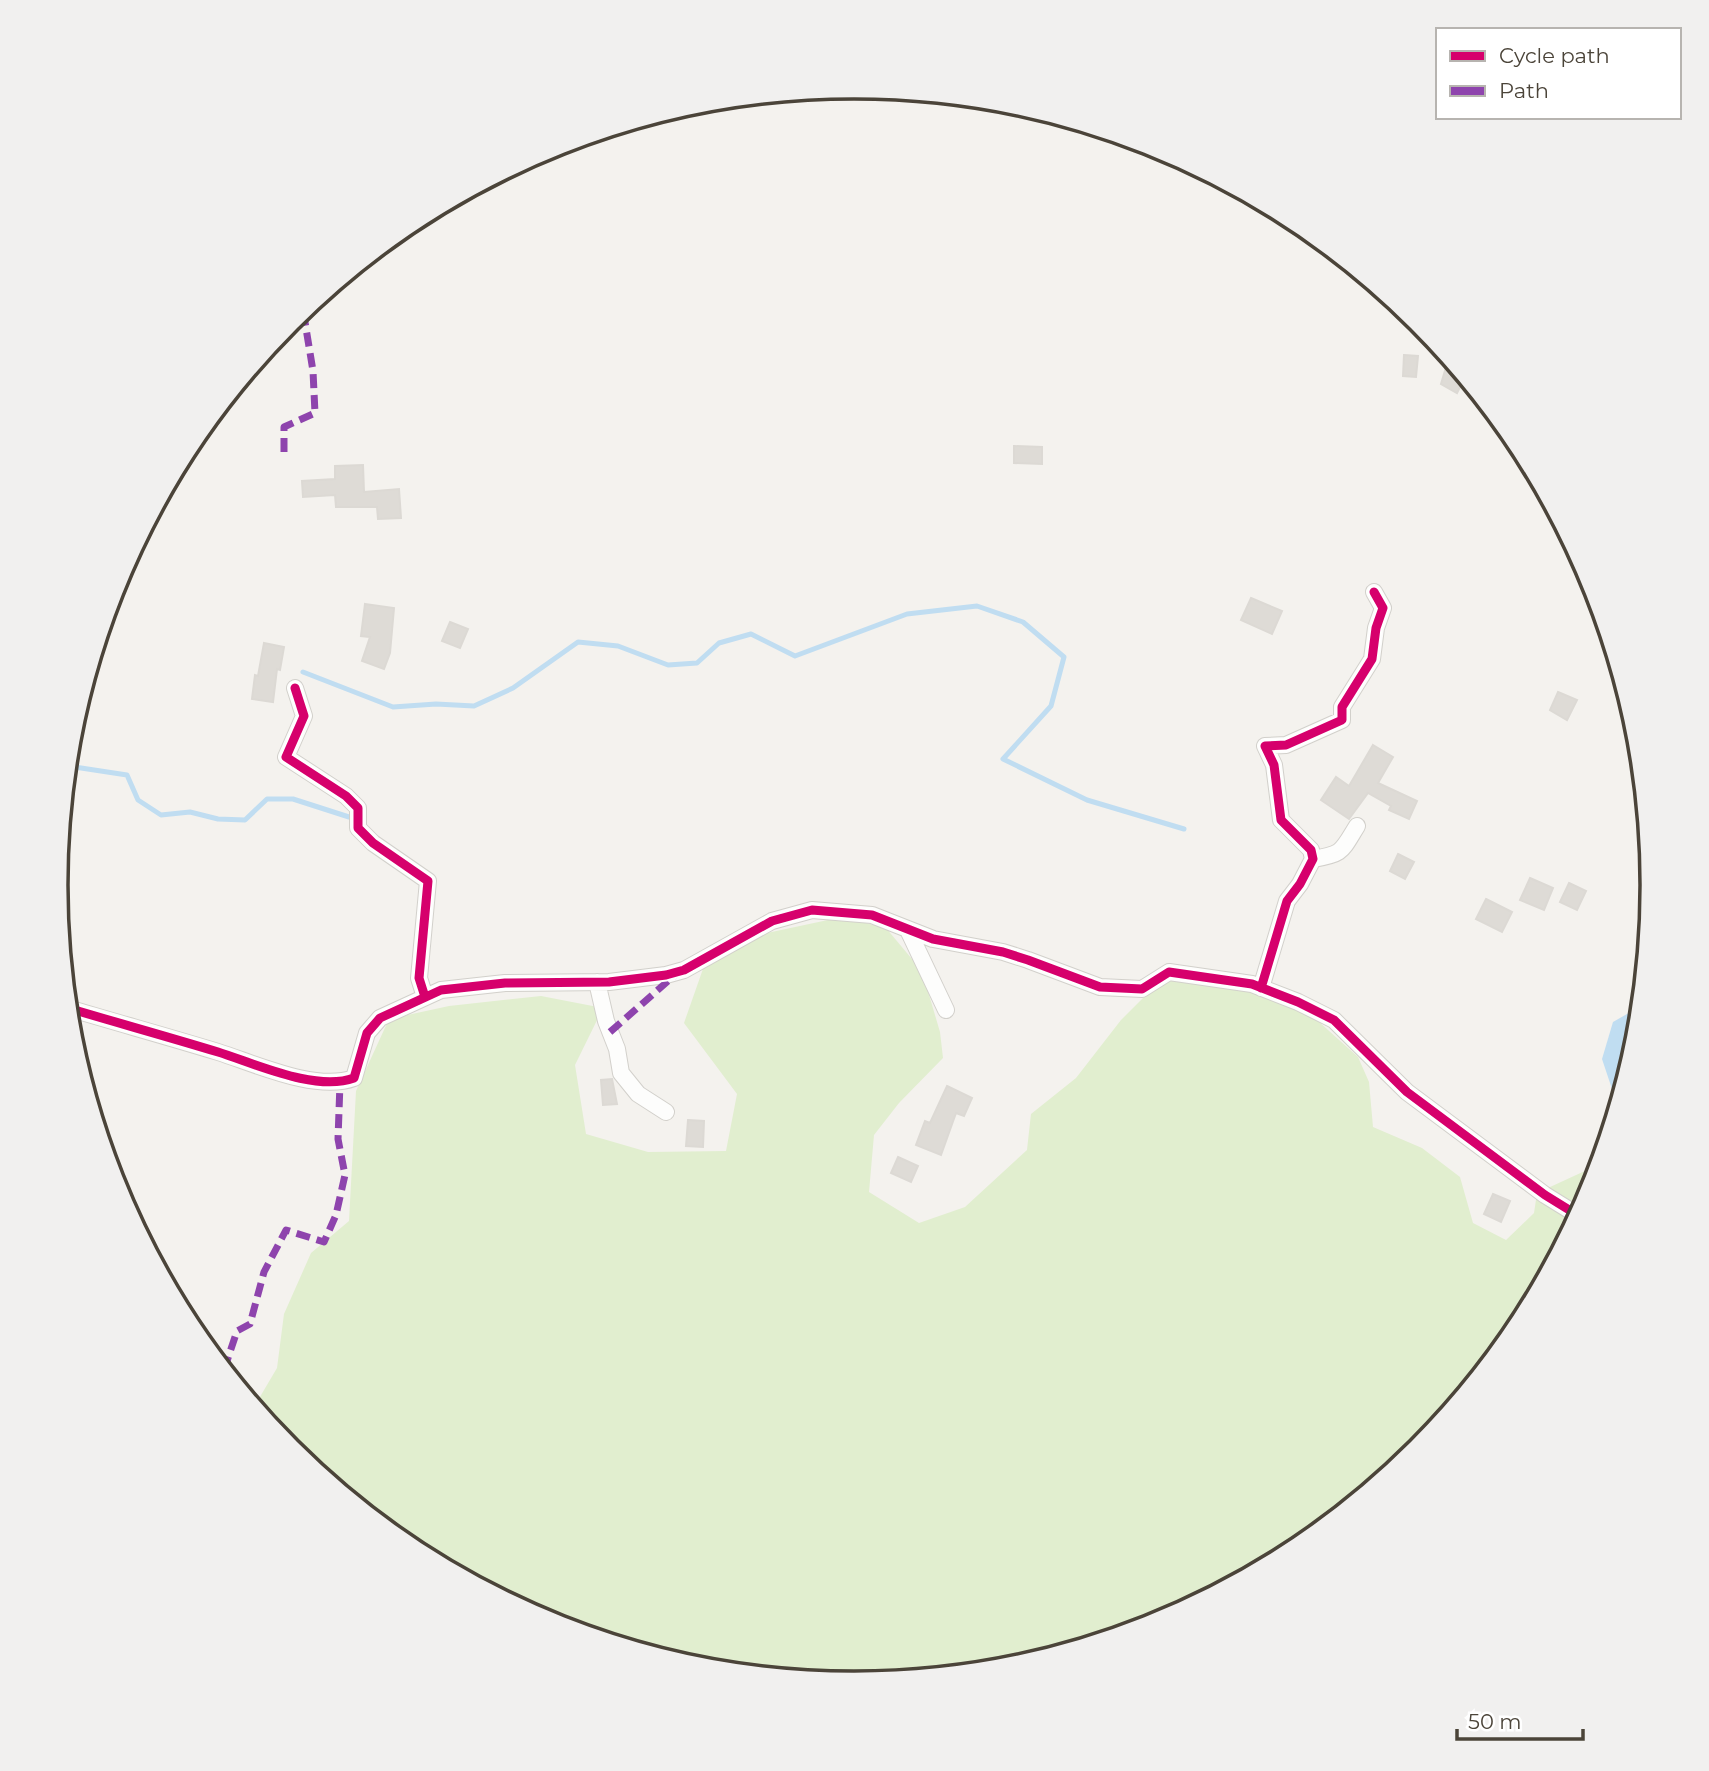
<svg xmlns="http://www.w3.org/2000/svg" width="1709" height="1771" font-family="Montserrat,sans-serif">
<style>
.green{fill:#e1eecf}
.water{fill:#c0ddf1}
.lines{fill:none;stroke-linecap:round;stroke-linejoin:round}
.stream{stroke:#c0ddf1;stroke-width:5}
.building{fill:#dedbd6;stroke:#dcd9d4;stroke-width:2}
.minor-casing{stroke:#d2d0cb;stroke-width:18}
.minor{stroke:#fdfdfc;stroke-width:16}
.quiet{stroke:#8e44ad;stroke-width:7;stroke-dasharray:14 7;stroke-linecap:butt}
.cycleway-casing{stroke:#fff;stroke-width:13}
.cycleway{stroke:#d6006c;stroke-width:9}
.rim{fill:none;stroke:#4b4439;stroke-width:3.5}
</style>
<rect width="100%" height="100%" fill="#f4f2ee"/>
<!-- green -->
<path class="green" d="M842,917L886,928L922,971L940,1032L943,1058L899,1103L874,1135L869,1192L919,1223L965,1207L1027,1150L1031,1114L1076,1078L1121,1020L1162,979H1206L1271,998L1318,1021L1358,1057L1369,1082L1373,1127L1422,1148L1460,1177L1473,1223L1506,1240L1534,1213L1537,1193L1587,1170L1599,1169L1592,1191L1518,1329L1419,1450L1298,1550L1160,1623L1010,1669L854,1684L698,1669L549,1623L411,1549L290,1450L254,1407L277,1368L284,1314L311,1253L349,1221L356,1091L389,1019L449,1006L541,996L603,1008L575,1065L586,1134L648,1152L726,1151L737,1094L684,1023L704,966L767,933Z"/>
<!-- water -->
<path class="water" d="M1641,1006L1638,1042L1619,1103L1615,1098L1602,1059L1613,1022Z"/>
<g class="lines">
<!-- stream -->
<path class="stream" d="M109,604L129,574L131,554
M303,672L393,707L436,704L474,706L513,688L578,642L618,646L668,665L697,663L719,643L751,634L795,656L907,614L977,606L1023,622L1064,657L1051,706L1003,759L1087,800L1184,829
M68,766L127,775L138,800L161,815L190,812L218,819L245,820L267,799H293L349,817"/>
</g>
<!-- building -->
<path class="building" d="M1404,355L1418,356L1416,377L1403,376Z
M1449,357L1465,377L1457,393L1441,384Z
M1014,446L1042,447V464L1014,463Z
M363,465L364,492L399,489L401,518L378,519L377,507H336L335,495L303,497L302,481L335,479V466Z
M1251,598L1282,611L1272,634L1241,620Z
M365,604L394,608L390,653L384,669L362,661L370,637L361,636Z
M450,622L468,629L460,648L442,641Z
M264,643L284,647L280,670L277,669L273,702L252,699L255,675L258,676Z
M1558,692L1577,700L1567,720L1550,710Z
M1373,745L1393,757L1378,783L1417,801L1409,819L1389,810L1391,806L1368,793L1349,819L1321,800L1336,777L1349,786Z
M1398,854L1414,862L1405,879L1390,871Z
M1530,878L1553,888L1544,910L1520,900Z
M1569,883L1586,891L1577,910L1560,902Z
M1486,899L1512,912L1502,932L1476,919Z
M612,1079L617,1104L603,1105L601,1080Z
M947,1086L972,1098L964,1116L956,1113L941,1155L916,1145L925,1121L930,1123Z
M688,1120L704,1121L703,1147L686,1146Z
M898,1157L918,1166L911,1182L891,1173Z
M1493,1194L1510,1201L1501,1222L1484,1214Z"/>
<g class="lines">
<!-- minor casing -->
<g class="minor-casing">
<path id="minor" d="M295,688L304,716L286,757L346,796L358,808V828L373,843L428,881L419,978L425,997
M1313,859C1343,854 1341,852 1357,826
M908,930L946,1010
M597,982L606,1021L617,1049L621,1073L638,1094L666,1112
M1261,988L1287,901L1300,884L1313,859L1311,850L1281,820L1274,765L1265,746L1286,745L1342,720V707L1372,659L1376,628L1383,608L1374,592
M68,1008C118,1023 169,1037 218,1052C256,1064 316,1092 354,1078L367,1033L380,1018L441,990L505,983L609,982L666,975L684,970L772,921L812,910L872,915L933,939L1003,952L1028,960L1100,987L1142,989L1169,972L1252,984L1298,1002L1334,1020L1407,1092L1545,1195L1579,1216"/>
</g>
<!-- minor -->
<use href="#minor" class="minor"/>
<!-- quiet -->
<path class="quiet" d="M284,452V427L315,413L313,371L303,310
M610,1032L676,974
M222,1367H225L237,1331L250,1324L264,1272L286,1230L324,1242L336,1215L345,1175L338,1139L340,1083"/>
<!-- cycleway casing -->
<g class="cycleway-casing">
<path id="cycleway" d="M295,688L304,716L286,757L346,796L358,808V828L373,843L428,881L419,978L425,997
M1261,988L1287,901L1300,884L1313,859L1311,850L1281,820L1274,765L1265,746L1286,745L1342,720V707L1372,659L1376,628L1383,608L1374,592
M68,1008C118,1023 169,1037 218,1052C256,1064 316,1092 354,1078L367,1033L380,1018L441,990L505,983L609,982L666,975L684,970L772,921L812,910L872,915L933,939L1003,952L1028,960L1100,987L1142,989L1169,972L1252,984L1298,1002L1334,1020L1407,1092L1545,1195L1579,1216"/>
</g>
<!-- cycleway -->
<use href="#cycleway" class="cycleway"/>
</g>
<!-- crop -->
<path d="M0 0H1709V1771H0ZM68 885a786 786 0 1 1 1572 0a786 786 0 1 1-1572 0Z" fill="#f1f0ef" fill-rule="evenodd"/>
<path class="rim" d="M68 885a786 786 0 1 1 1572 0a786 786 0 1 1-1572 0Z"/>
<!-- legend -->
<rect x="1436" y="28" width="245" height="91" fill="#ffffff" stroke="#b7b4b0" stroke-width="2"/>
<rect x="1450" y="51" width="35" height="10" fill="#d6006c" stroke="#b7b4b0" stroke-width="2"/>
<text x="1499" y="63" font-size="21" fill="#4b4439">Cycle path</text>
<rect x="1450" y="86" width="35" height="10" fill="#8e44ad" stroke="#b7b4b0" stroke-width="2"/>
<text x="1499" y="98" font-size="21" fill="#4b4439">Path</text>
<!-- scale -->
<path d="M1457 1729v10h126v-10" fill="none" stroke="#4b4439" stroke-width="3.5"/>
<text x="1468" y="1729" font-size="21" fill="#4b4439" stroke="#ffffff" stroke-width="5" paint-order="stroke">50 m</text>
</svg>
